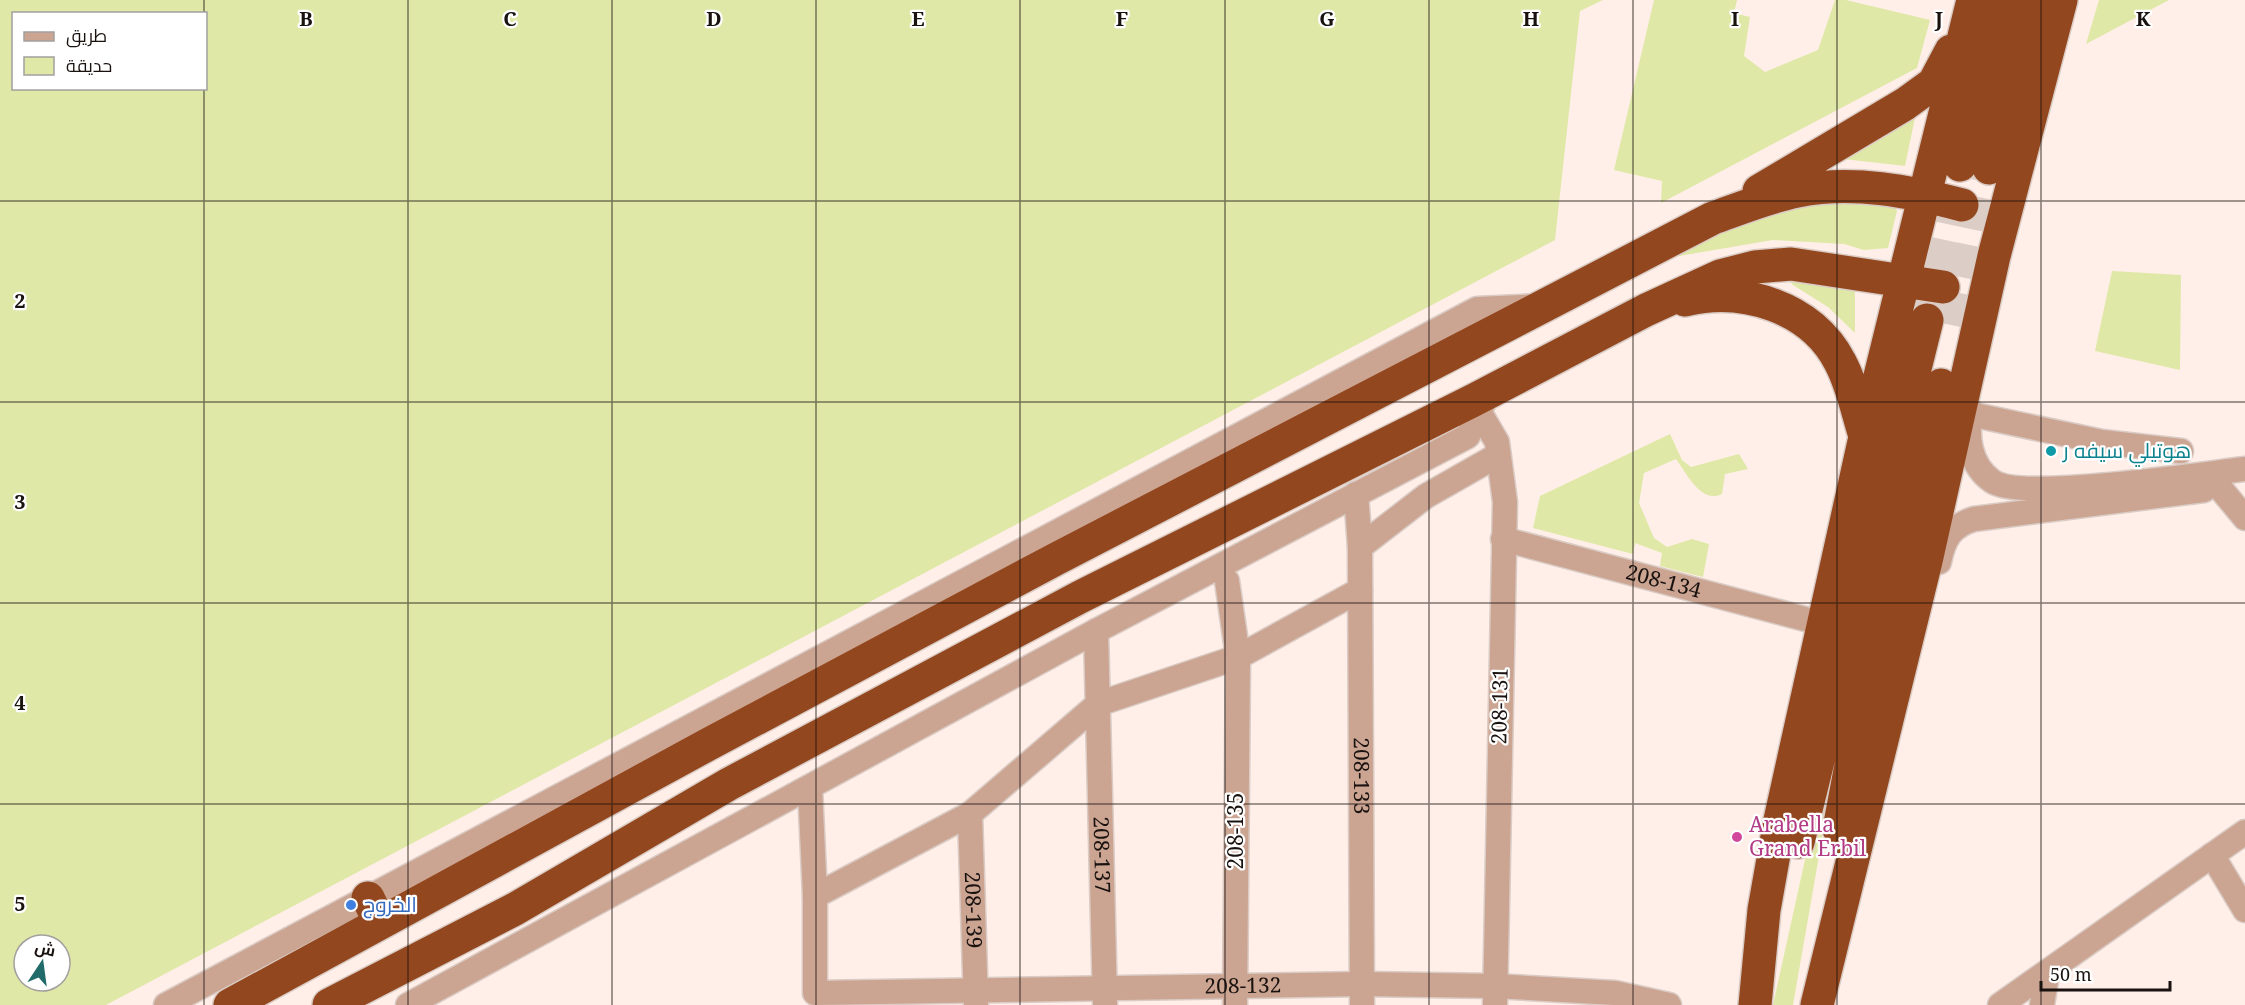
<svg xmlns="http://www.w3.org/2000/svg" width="2245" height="1005" font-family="'Noto Serif',Cairo,serif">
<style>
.green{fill:#dfe8a7;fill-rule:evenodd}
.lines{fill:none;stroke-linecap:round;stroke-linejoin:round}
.highway-tunnel{stroke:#dccec7;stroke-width:33;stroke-dasharray:33 16;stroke-linecap:butt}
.minor-casing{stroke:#daccc5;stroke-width:27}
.highway-casing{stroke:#daccc5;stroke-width:36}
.minor{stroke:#cba492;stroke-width:24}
.highway{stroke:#93471e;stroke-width:33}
.grid{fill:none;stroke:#19120f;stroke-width:1.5;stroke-opacity:0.55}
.culture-dot{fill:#0f9aa8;stroke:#fff;stroke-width:2}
.hotel-dot{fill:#d1479c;stroke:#fff;stroke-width:2}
.shop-dot{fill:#3f7fe0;stroke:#fff;stroke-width:2}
.labels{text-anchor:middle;stroke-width:4.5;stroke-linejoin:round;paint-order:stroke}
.culture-label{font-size:21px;fill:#0d838f;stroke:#fff;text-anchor:start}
.street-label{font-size:21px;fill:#19120f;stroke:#fff}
.hotel-label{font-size:21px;fill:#b23c85;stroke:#fff;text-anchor:start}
.shop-label{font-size:21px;fill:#366cbe;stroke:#fff;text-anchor:start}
.grid-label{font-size:20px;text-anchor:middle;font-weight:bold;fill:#19120f;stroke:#fff;stroke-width:4.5;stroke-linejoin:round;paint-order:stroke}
</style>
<rect width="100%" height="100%" fill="#ffefe8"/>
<!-- green -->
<path class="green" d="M0,0H1603L1580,11L1555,240L106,1005H0ZM14,14H206V88H14ZM24,945H60V981H24Z
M1654,0H1737L1734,13L1750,17L1744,56L1765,72L1818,50L1835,0H1846L1930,20L1917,68L1661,203L1662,181L1614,170Z
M2099,0H2169L2086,44Z
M1917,108L1905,166L1826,157Z
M1803,199H1889L1897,211L1888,248L1864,250L1844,244L1773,240L1673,257L1690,243Z
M2112,271L2181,275L2180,370L2095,351Z
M1786,277L1855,282V333L1828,307L1793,285Z
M1670,434L1682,460L1691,467L1739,454L1748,469L1725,474L1722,494C1701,504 1687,474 1676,459L1644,473L1639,503L1654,538L1667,547L1692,539L1709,544L1703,577L1660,566L1662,553L1635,543L1633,554L1533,528L1540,496Z
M1830,746L1838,747L1793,1005H1773Z"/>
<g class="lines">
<!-- highway-tunnel -->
<path class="highway-tunnel" d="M1927,320L1960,165
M1956,326L1989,168"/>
<!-- minor casing -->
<g class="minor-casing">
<g id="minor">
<path d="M1971,411C1966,435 1969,465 1992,481C2021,502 2201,474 2245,469"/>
<path d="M1480,413L1497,442L1505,502L1495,1005"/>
<path d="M1970,414L2102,442L2181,451"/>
<path d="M2220,488L2245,518"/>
<path id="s1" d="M1356,494L1360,547L1362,1005"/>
<path id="s2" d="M1503,539L1824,624"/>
<path d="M1360,547L1426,496L1498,455"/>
<path d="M1939,562C1944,538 1951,526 1974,519L2204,490"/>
<path d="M1227,581L1238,657L1235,1005"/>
<path id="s3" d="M1360,590L1238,657L1098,704L970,814L815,896V993L1362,984L1495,986L1615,993L1669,1005"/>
<path id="s4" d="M1096,631L1105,1003"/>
<path d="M810,788L815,896"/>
<path id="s5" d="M970,814L976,1005"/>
<path d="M2212,855L2245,910"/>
<path d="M166,1005L1477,309L1540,306"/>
<path d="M408,1005L1096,631L1468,436L1488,393"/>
<path d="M2000,1005L2245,832"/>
<path d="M2042,1005L2047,974"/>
</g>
</g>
<!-- highway casing -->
<g class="highway-casing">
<path id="highway" d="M1960,165L2002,0
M1989,168L2030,0
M1759,191L1905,104L1934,83L1951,51
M1685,300C1743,286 1812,307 1840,362C1852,384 1857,411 1865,436
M1839,829L1861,712L1941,385
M1798,842L1927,320
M368,898L380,923
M230,1005L707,745L1056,559L1713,218C1741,208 1768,197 1797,191C1853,180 1909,191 1962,205
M329,1005L515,909L729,784L1080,597L1474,400L1646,310L1720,276L1755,267L1791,264L1943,287
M1755,1005L1764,910L1780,820L1865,437L1973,0
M1817,1005L1926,561L1994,256L2061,0"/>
</g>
<!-- minor -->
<use href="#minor" class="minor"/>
<!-- highway -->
<use href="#highway" class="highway"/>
</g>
<!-- grid -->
<path class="grid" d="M204,0V14M408,0V1005M612,0V1005M816,0V1005M1020,0V1005M1225,0V1005M1429,0V1005M1633,0V1005M1837,0V1005M2041,0V1005M204,88V1005M0,201H2245M0,402H2245M0,603H2245M0,804H2245"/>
<!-- markers -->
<circle class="culture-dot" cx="2051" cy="451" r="6"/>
<circle class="hotel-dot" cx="1737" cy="837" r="6"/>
<circle class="shop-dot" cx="351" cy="905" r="6"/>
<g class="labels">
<!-- culture labels -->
<g class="culture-label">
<text x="2063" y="458">هوتيلي سيفه ر</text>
</g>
<!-- street labels -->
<g class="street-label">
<text dy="7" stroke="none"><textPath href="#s2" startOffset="166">208-134</textPath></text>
<text transform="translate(1500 706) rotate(-89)" y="7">208-131</text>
<text dy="7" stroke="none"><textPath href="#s1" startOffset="282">208-133</textPath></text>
<text transform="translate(1236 831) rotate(-90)" y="7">208-135</text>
<text dy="7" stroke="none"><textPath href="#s4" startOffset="224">208-137</textPath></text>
<text dy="7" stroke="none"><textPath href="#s5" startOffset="96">208-139</textPath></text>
<text dy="7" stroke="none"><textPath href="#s3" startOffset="1156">208-132</textPath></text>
</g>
<!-- hotel labels -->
<g class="hotel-label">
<text x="1749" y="832">Arabella<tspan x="1749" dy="24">Grand Erbil</tspan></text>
</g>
<!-- shop labels -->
<g class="shop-label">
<text x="363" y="912">الخروج</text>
</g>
</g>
<g class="grid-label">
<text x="306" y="26">B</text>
<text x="510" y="26">C</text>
<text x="714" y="26">D</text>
<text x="918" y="26">E</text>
<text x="1122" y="26">F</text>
<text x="1327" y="26">G</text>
<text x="1531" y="26">H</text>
<text x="1735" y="26">I</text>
<text x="1939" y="26">J</text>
<text x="2143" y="26">K</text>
<text x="20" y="308">2</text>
<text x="20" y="509">3</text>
<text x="20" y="710">4</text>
<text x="20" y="911">5</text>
</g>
<!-- legend -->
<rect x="12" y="12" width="195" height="78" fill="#ffffff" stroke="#a3a09f" stroke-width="1.5"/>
<rect x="24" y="32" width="30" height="9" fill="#cba492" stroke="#a3a09f" stroke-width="1.5"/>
<text x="66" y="42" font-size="18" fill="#19120f">طريق</text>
<rect x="24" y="57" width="30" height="18" fill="#dfe8a7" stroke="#a3a09f" stroke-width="1.5"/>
<text x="66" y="72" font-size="18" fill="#19120f">حديقة</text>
<!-- north arrow -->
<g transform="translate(42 963) rotate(13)"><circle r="28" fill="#ffffff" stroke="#a3a09f" stroke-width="1.5"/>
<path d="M0-4.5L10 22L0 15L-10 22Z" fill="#216c6b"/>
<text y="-9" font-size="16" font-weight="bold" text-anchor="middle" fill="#19120f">ش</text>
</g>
<!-- scale -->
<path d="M2041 981v9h129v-9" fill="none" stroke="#19120f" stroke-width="3"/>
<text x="2050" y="981" font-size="18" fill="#19120f" stroke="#ffffff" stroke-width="4.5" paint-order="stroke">50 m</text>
</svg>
